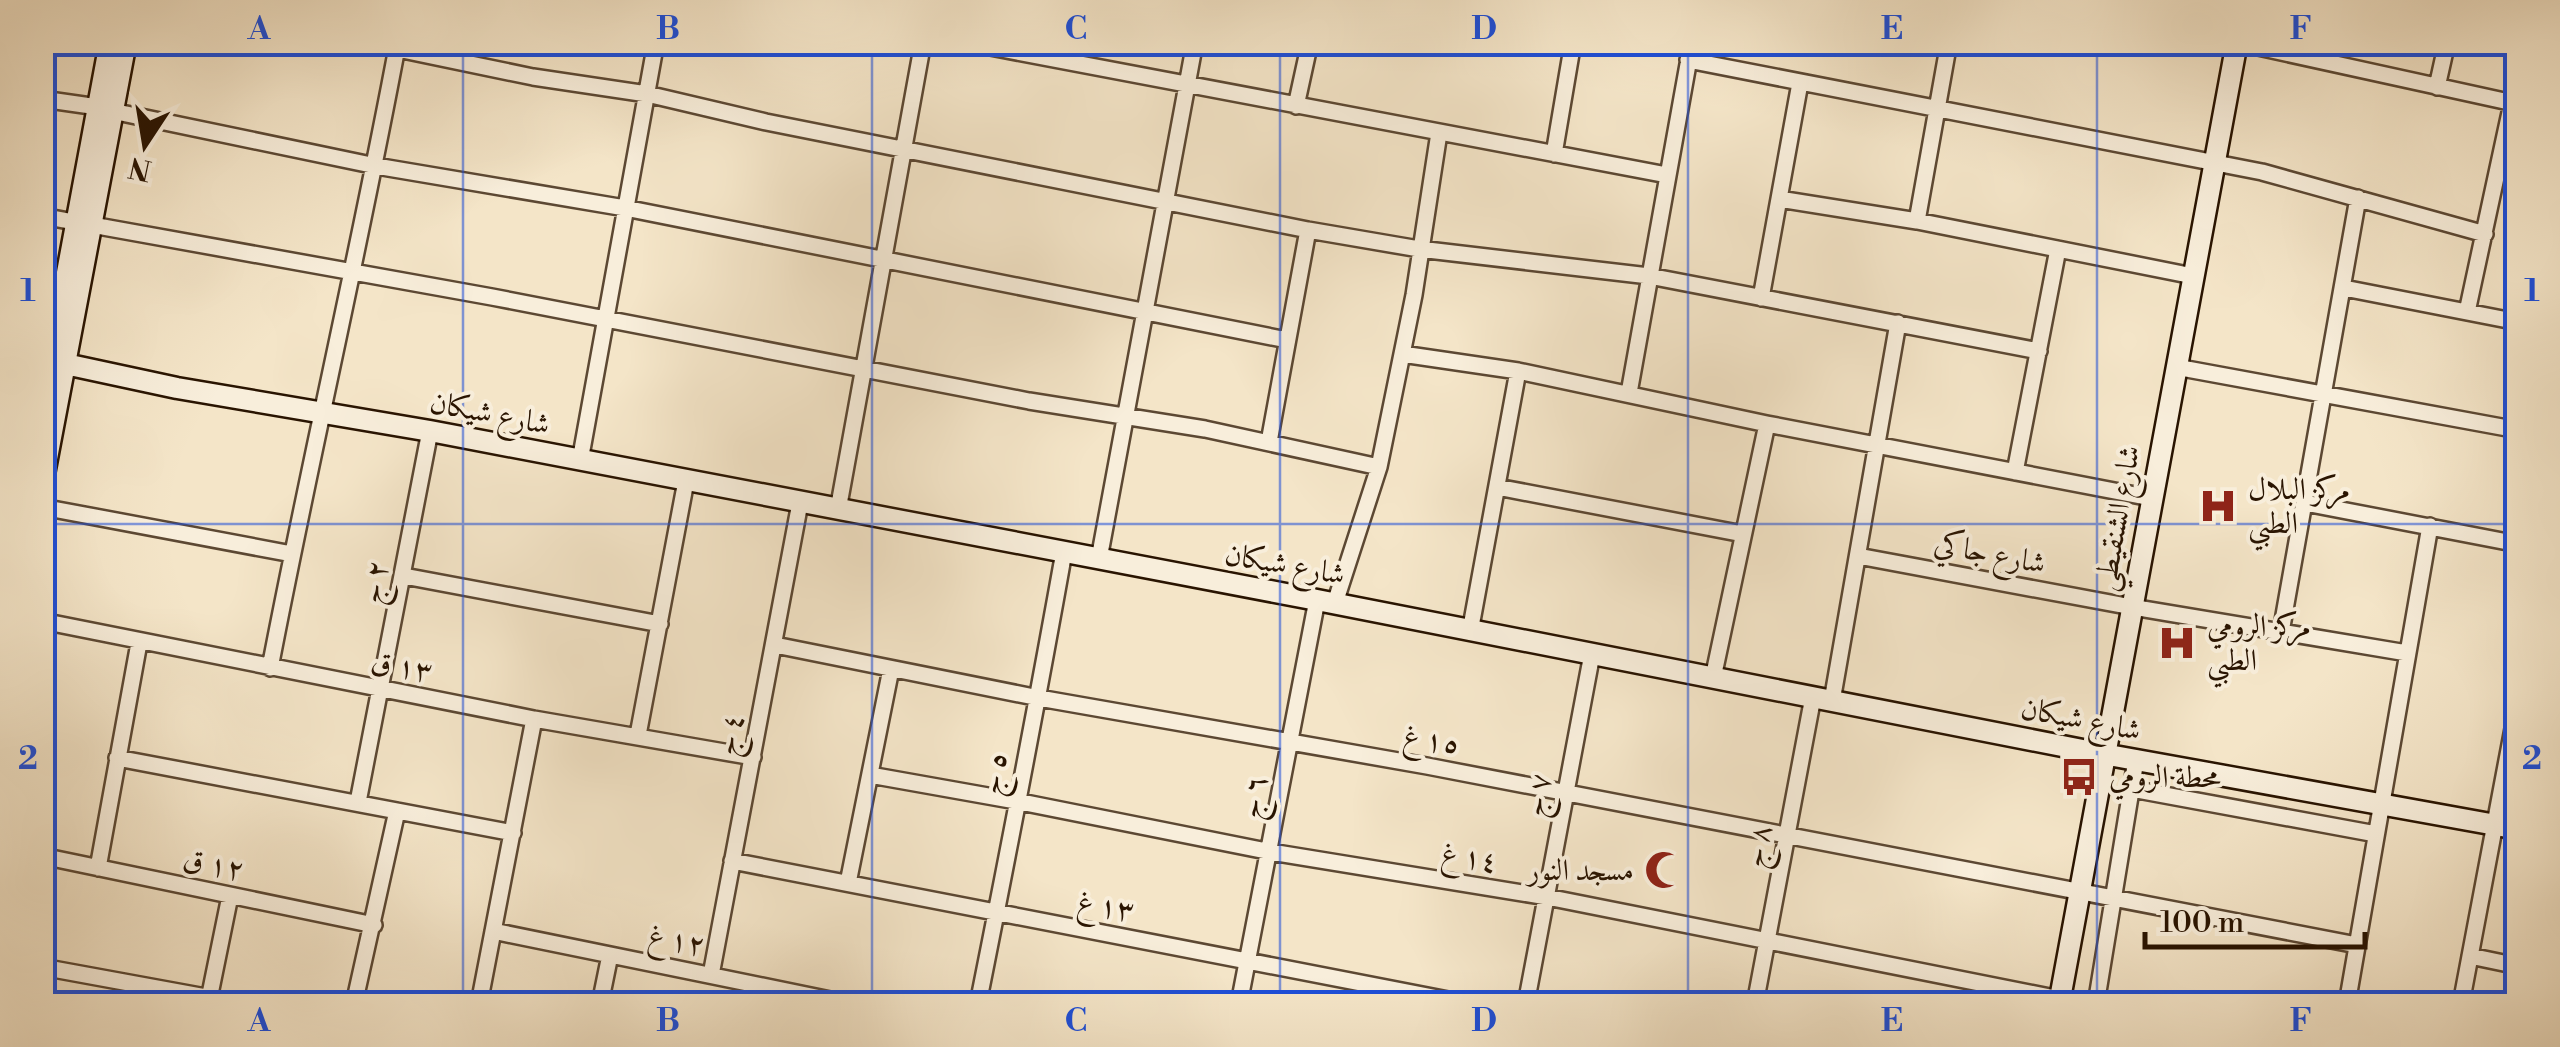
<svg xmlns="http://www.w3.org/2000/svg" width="2560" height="1047" font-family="'Libre Bodoni',Amiri,serif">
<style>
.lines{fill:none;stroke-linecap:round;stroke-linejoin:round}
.street-casing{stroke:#5c4833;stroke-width:20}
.secondary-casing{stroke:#291401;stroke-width:25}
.street{stroke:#f8eedb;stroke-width:15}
.secondary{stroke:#f8eedb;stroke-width:20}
.grid{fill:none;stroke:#1d4ed8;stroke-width:2.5;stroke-opacity:0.55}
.labels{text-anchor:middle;stroke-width:8;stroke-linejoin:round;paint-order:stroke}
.street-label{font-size:30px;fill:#291401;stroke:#f8eedb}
.poi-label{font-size:30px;fill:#291401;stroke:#f8eedb;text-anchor:start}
.neatline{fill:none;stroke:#1d4ed8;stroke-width:4}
.grid-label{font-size:32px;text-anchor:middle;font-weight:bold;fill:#1d4ed8}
</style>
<rect width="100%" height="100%" fill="#f4e5c8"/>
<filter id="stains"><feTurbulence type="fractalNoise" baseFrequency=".002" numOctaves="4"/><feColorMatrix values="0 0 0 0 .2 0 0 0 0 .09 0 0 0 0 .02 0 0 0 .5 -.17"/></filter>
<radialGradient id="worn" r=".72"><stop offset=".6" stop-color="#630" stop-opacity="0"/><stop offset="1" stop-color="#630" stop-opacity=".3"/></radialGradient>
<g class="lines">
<!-- street casing -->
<g class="street-casing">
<path id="street" d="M364,42L533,77L647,94L766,122L1308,230L1419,249L1649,276L2039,351
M964,42L1667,175
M2235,42L2518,104
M1688,60L2262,172L2485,234
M2437,87L2447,42
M42,99L98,107
M1296,106L1310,42
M112,111L376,166L625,208L1287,340
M1554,154L1573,42
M1779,199L1917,221L2193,276
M42,216L74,222
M1917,221L1949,42
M92,225L492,297L1029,401L1205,429L1379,467
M2344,288L2518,322
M1761,298L1800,83
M2467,312L2512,103
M1402,354L1518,371L1767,424L2151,498
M2176,367L2518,430
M1629,393L1692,42
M1269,442L1308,230
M580,461L656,42
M2015,472L2058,249
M1497,487L1743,534
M2305,503L2518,544
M42,507L292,554
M838,510L923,42
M1858,556L2132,607L2407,653
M1099,559L1195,42
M404,576L660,624
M1335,603L1379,467L1414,295L1439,133
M42,621L534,719L753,757
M1470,632L1518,371
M2281,632L2358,198
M775,645L1039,698L1427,766L2357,945
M270,668C310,459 359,252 398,42
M1713,678L1767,424
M1832,701L1898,323
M638,735L686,481
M117,758L513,833
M870,775L1016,801L1271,852L1547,897L2060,999
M2132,789L2376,834
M358,802L430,431
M42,856L374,925
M732,861L1469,1004
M98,868L139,643
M848,883L891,669
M493,931L850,1004
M2470,956L2518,966
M42,967L244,1004
M711,975L800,503
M208,1004L230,896
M354,1004L397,811
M479,1004L534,719
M600,1004L610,955
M978,1004C1008,854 1037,703 1064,552
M1239,1004L1317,600
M1526,1004L1592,654
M1755,1004L1813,697
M2096,1004L2136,760
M2347,1004L2430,526
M2461,1004L2518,702"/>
</g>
<!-- secondary casing -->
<g class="secondary-casing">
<path id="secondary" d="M42,359L177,388L430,431L1317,600L2103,754L2518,829
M42,407L110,42
M42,485L126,42
M2059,1004L2237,42"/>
</g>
<!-- street -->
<use href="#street" class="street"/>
<!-- secondary -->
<use href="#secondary" class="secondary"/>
</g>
<!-- grid -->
<path class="grid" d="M463,42V1004M872,42V1004M1280,42V1004M1688,42V1004M2097,42V1004M42,524H2518"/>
<!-- icons -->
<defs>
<g id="hospital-bare" transform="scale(3)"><path d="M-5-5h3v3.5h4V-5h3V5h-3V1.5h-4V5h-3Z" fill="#8f2418" stroke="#f8eedb" stroke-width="2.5" paint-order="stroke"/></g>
<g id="bus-bare" transform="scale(3)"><path d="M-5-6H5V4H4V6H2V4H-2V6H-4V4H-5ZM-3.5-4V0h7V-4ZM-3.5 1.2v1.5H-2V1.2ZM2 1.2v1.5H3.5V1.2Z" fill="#8f2418" stroke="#f8eedb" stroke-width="2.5" paint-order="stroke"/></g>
<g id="mosque-bare" transform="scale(3)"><path d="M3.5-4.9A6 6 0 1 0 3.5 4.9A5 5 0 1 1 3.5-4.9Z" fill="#8f2418" stroke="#f8eedb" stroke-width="2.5" paint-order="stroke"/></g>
</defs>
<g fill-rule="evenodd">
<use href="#hospital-bare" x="2218" y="506"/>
<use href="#hospital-bare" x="2177" y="643"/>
<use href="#bus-bare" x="2079" y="777"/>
<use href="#mosque-bare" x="1664" y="870"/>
</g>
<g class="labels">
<!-- street labels -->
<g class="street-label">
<text transform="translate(490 413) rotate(11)" y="10">شارع شيكان</text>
<text transform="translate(2117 518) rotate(-80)" y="10">شارع الشنقيطي</text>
<text transform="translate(1990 553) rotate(11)" y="10">شارع جاكي</text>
<text transform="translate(1285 564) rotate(10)" y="10">شارع شيكان</text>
<text transform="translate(374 582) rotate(-79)" y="10">٢ ج</text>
<text transform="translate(402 666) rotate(11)" y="10">١٣ ق</text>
<text transform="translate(2081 719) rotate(11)" y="10">شارع شيكان</text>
<text transform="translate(729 734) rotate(-79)" y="10">٤ ج</text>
<text transform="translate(1432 740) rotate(10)" y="10">١٥ غ</text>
<text transform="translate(994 773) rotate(-78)" y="10">٥ ج</text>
<text transform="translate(1537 795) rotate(-80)" y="10">٧ ج</text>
<text transform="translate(1253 797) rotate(-79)" y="10">٦ ج</text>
<text transform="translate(1757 846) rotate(-79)" y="10">٨ ج</text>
<text transform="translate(1470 857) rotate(9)" y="10">١٤ غ</text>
<text transform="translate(214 864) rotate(12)" y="10">١٢ ق</text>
<text transform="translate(1106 906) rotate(10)" y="10">١٣ غ</text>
<text transform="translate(677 940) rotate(11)" y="10">١٢ غ</text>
</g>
<!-- poi labels -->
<g class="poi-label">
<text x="2248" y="499">مركز البلال<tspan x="2248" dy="34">الطبي</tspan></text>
<text x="2207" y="636">مركز الرومي<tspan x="2207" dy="34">الطبي</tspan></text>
<text x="2109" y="787">محطة الرومي</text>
<text x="1634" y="880" text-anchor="end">مسجد النور</text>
</g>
</g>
<!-- margin -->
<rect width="2560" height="1047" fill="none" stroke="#f4e5c8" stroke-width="110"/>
<!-- north arrow -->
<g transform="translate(145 145) rotate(192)" stroke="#f8eedb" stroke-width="8" paint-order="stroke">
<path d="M0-8L18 38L0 25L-18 38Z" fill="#291401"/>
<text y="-15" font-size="28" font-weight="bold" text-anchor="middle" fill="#291401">N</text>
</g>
<!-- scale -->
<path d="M2145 932v15h220v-15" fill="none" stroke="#291401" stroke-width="5"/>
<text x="2160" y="932" font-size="30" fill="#291401" stroke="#f8eedb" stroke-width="8" paint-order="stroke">100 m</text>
<rect x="55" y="55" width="2450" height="937" class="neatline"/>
<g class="grid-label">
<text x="259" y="39">A</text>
<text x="668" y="39">B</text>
<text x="1076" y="39">C</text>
<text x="1484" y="39">D</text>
<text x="1892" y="39">E</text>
<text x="2301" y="39">F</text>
<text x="28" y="301">1</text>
<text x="2532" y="301">1</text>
<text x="28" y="769">2</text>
<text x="2532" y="769">2</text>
<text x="259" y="1031">A</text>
<text x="668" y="1031">B</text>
<text x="1076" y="1031">C</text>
<text x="1484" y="1031">D</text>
<text x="1892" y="1031">E</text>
<text x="2301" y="1031">F</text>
</g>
<rect width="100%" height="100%" filter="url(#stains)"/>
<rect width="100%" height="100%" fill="url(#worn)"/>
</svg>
